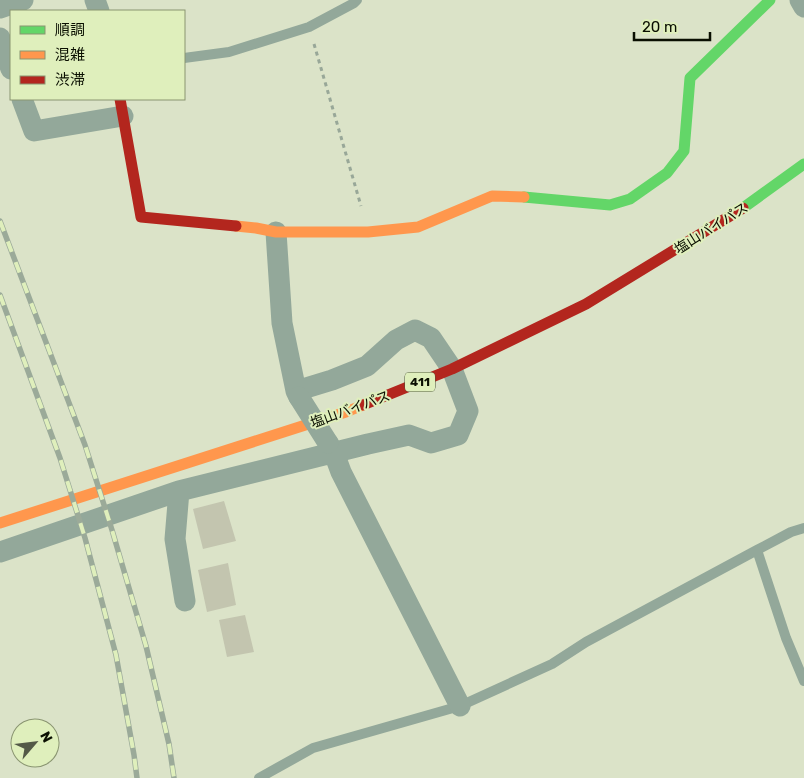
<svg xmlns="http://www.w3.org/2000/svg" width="804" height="778" font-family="Rubik,'Noto Sans JP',sans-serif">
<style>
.building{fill:#c3c5af}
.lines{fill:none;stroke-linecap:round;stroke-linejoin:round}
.path{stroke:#98a798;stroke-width:3;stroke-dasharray:4 4;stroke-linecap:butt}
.lane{stroke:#93a89a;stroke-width:10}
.street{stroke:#93a89a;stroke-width:21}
.fast{stroke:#63d668;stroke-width:11}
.slow{stroke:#ff974d;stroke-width:11}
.jam{stroke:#b3261e;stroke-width:11}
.rail-casing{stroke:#9baa99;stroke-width:5.5}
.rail{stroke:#dfefbc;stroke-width:4;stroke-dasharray:11;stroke-linecap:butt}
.street-bridge{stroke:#93a89a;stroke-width:21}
.labels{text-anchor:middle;stroke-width:4;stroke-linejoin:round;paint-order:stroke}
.shield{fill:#dfefbc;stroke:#4a5239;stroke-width:1}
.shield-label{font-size:12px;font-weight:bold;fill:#0a0f01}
.street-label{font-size:14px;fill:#0a0f01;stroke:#dfefbc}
</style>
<rect width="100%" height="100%" fill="#dbe3c8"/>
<!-- building -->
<path class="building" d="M224,501L236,541L203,549L193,509Z
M228,563L236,605L207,612L198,570Z
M245,615L254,652L227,657L219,620Z"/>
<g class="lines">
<!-- path -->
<path class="path" d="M314,44L361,206"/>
<!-- lane -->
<path class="lane" d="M184,58L229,52L309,27L354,3L357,0
M757,550L786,638L804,681
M259,778L313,748L460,706L552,664L586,642L757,550L791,532L804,528"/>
<!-- street -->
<path class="street" d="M95,0L99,11
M800,0L804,7
M0,8L23,0
M0,38L11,69
M22,99L34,131L123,116
M276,232L282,323L296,391L299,397
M328,443L334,453L341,472L460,706
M0,552L179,491
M185,601L175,539L179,491L368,444L409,435L431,443L458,435L468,411L452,369L431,338L415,330L396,340L367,366L332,380L296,391"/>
<!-- fast -->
<path class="fast" d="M524,197L610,205L630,199L667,173L684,151L690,78L770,0
M743,208L804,164"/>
<!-- slow -->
<path class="slow" d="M236,226L256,228L276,232H368L418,227L492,196L524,197
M0,523L346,412L363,405"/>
<!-- jam -->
<path class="jam" d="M120,99L141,217L236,226
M363,405L452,369L586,304L743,208"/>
<!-- rail casing -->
<g class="rail-casing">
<path id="rail" d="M0,221L85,445L112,530L146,646L169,744L174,778
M0,295L60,458L85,538L116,655L134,755L137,778"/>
</g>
<!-- rail -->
<use href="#rail" class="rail"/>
<!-- street-bridge -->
<path class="street-bridge" d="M299,397L328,443"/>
</g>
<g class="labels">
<!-- shield labels -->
<rect class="shield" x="405" y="372.5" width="30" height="19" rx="4"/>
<g class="shield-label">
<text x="420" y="386">411</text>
</g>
<!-- street labels -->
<g class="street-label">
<text transform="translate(711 228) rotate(-32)" y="5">塩山バイパス</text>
<text transform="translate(350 409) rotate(-20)" y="5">塩山バイパス</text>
</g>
</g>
<!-- legend -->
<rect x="10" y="10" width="175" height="90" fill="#dfefbc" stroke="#8a9571"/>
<rect x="20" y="26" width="25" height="8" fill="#63d668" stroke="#8a9571"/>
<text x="55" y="35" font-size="15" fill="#0a0f01">順調</text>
<rect x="20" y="51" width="25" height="8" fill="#ff974d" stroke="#8a9571"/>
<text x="55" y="60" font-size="15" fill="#0a0f01">混雑</text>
<rect x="20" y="76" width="25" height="8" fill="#b3261e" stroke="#8a9571"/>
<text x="55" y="85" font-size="15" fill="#0a0f01">渋滞</text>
<!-- north arrow -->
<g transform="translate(35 743) rotate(62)"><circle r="24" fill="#dfefbc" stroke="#8a9571"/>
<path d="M0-4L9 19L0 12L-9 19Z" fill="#535947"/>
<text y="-8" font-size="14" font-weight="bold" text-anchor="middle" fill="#0a0f01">N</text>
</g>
<!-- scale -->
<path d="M634 32v8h76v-8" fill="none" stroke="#0a0f01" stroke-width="2.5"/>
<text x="642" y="32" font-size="15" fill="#0a0f01" stroke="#dfefbc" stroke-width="4" paint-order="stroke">20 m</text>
</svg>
